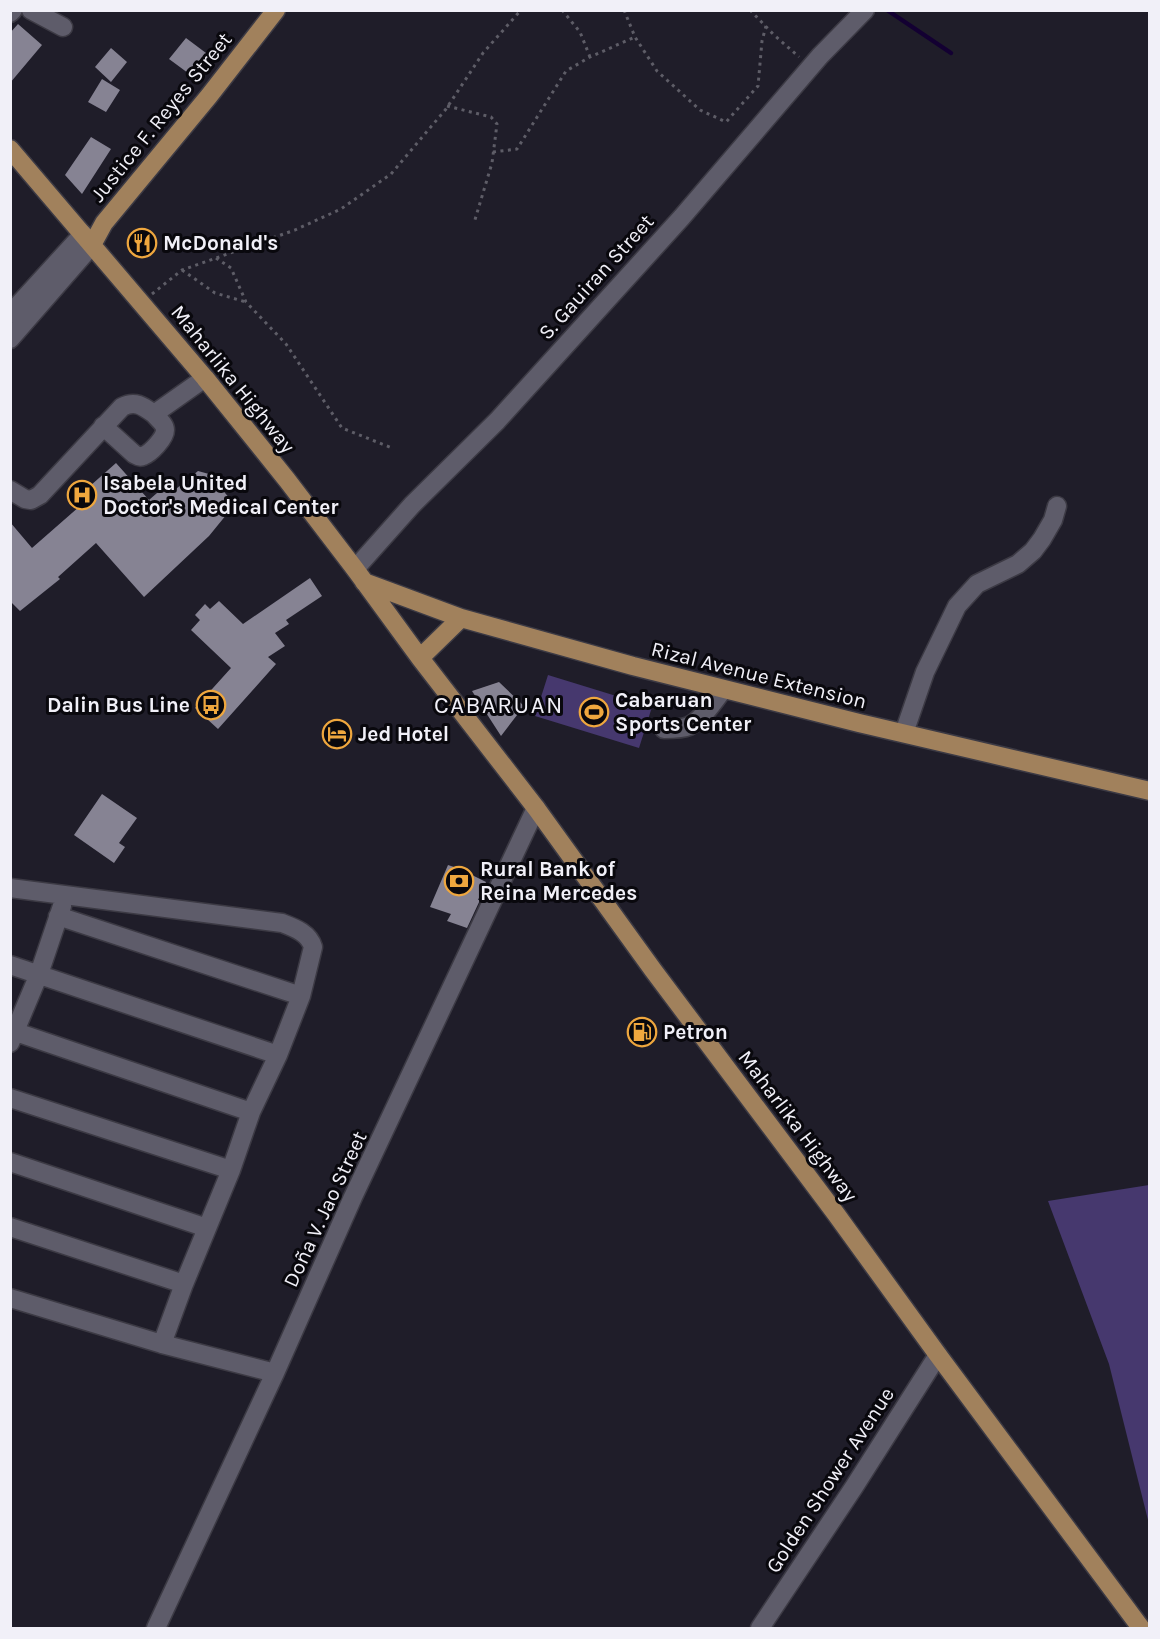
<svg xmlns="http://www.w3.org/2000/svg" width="1160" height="1639" font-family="Karla,sans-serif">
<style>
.green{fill:#46386e}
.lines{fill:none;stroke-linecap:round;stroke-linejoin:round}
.stream{stroke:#130032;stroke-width:4.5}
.building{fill:#868393}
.minor-casing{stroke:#3c3a44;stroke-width:21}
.major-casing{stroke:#3c3a44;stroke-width:21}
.path{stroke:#5e5d67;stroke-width:3;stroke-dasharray:3 4.5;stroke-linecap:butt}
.minor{stroke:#5e5c6a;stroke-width:18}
.major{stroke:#a1815c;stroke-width:18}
.labels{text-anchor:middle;stroke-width:6;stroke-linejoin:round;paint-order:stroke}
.street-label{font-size:21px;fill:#f1f0f8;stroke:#09080d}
.poi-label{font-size:21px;font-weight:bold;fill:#f1f0f8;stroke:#09080d;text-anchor:start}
.quarter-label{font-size:24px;letter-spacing:1.5px;fill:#f1f0f8;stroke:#09080d}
</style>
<rect width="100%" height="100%" fill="#1f1d29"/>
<!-- green -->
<path class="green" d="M548,675L652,707L639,748L535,716Z
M1149,1185H1150L1149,1524L1109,1364L1048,1201Z"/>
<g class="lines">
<!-- stream -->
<path class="stream" d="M887,10L951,53"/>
</g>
<!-- building -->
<path class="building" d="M18,24L42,45L10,83V33Z
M186,38L210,56L201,67L196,63L188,73L169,59Z
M111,48L127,62L111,82L95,67Z
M102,79L120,90L106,112L88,102Z
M91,137L111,149L82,194L65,175Z
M116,463L149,500L165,486L171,493L198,471L209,474L231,500V509L209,536L144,597L96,543L58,577L60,579L20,611L10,601V522L32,548L96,492L90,486Z
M310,578L322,596L286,620L289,624L275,633L285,646L268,657L276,664L218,729L195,708L231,668L191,630L200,620L195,615L205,604L210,609L219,601L243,624Z
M499,682L524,706L501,736L472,691Z
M102,794L137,818L119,843L125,847L114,863L74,835Z
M448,865L460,869L486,882L478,900H480L467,928L447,921L451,914L430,907Z"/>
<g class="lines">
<!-- minor casing -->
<g class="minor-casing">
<path id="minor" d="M31,10L63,27
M10,13L13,10
M10,314L83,234
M10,339L92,245
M103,426L134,454C138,456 139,458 143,456C151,453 165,438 165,430C165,424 158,419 154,414
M10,490L25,499L31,500L40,495L122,407C135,400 143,406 154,414L205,378
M355,569L412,505L497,421L682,217L820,56L865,10
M664,729C672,729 682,729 689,726C703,719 713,702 723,690
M904,733L925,672L957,606L977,584L1018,564L1033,551L1042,539L1053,520L1057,506
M10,888L282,923C295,928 309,933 313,947L301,996L278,1055L251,1112L231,1170L184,1284L162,1344
M58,916L301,996
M10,965L278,1055
M10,1030L251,1112
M10,1043L39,974L62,906
M10,1098L231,1170
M10,1162L207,1228
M10,1227L184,1284
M10,1298L162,1344L275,1373
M156,1628L275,1373L353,1197L536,808
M760,1628L854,1487L938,1355"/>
</g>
<!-- major casing -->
<g class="major-casing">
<path id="major" d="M10,149L205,378L287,480L355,569L420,658L536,808L653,970L836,1214L938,1355L1141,1628
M92,245L104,223L209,96L276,10
M364,582L461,618L633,666L859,723L1150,791
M420,658L461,618"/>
</g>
<!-- path -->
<path class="path" d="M562,10L580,32L590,57
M624,10L635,37L657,71L700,110L726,122L758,86L762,41L766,26
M750,10L773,34L799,57
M447,106L491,117L497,124L492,163L474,223
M493,152L517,149L566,71L590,57L635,37
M216,258L231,268L246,302L286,344L342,428L392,448
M182,270L215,293L246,302
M152,294L182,270L295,230L341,209L391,174L446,109L483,53L521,10"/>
<!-- minor -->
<use href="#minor" class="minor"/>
<!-- major -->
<use href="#major" class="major"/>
</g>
<!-- icons -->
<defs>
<g id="restaurant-ring" transform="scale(1.5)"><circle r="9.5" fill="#09080d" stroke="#efa73e" stroke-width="1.5"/><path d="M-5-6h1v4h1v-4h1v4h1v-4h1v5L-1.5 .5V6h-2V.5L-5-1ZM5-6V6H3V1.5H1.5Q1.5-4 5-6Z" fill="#efa73e"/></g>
<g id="hospital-ring" transform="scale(1.5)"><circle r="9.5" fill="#09080d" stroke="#efa73e" stroke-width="1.5"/><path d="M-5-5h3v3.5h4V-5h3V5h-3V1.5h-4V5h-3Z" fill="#efa73e"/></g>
<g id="bus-ring" transform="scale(1.5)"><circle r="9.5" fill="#09080d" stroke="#efa73e" stroke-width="1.5"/><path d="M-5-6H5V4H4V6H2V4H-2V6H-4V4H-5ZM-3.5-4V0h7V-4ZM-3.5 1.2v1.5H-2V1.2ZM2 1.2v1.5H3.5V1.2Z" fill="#efa73e"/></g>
<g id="stadium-ring" transform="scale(1.5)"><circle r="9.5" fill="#09080d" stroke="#efa73e" stroke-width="1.5"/><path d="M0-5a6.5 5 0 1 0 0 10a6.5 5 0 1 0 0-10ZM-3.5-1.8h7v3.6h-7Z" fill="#efa73e"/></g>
<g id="hotel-ring" transform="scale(1.5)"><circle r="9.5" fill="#09080d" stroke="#efa73e" stroke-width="1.5"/><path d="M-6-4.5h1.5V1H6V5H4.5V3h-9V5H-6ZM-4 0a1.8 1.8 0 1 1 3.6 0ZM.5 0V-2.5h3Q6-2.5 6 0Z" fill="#efa73e"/></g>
<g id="bank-ring" transform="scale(1.5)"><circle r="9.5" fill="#09080d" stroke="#efa73e" stroke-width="1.5"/><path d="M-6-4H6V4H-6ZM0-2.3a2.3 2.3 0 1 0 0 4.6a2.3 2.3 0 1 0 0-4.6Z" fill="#efa73e"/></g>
<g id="fuel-ring" transform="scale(1.5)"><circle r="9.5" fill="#09080d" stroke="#efa73e" stroke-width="1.5"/><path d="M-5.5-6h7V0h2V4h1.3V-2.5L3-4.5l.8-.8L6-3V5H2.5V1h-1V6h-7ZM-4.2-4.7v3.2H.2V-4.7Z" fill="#efa73e"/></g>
</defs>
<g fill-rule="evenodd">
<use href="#restaurant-ring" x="142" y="243"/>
<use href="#hospital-ring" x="82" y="495"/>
<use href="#bus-ring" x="211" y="705"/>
<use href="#stadium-ring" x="594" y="712"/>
<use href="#hotel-ring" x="337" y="734"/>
<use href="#bank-ring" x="459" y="881"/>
<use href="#fuel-ring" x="642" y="1032"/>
</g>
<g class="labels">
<!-- street labels -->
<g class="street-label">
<text transform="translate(161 117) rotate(-51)" y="7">Justice F. Reyes Street</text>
<text transform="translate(596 277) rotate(-48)" y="7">S. Gauiran Street</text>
<text transform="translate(233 379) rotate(51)" y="7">Maharlika Highway</text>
<text transform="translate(759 675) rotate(14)" y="7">Rizal Avenue Extension</text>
<text transform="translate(798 1126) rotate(53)" y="7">Maharlika Highway</text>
<text transform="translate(325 1209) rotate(-65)" y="7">Doña V. Jao Street</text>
<text transform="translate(830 1480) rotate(-57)" y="7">Golden Shower Avenue</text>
</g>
<!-- poi labels -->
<g class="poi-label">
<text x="163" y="250">McDonald's</text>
<text x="103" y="490">Isabela United<tspan x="103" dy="24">Doctor's Medical Center</tspan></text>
<text x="615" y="707">Cabaruan<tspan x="615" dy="24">Sports Center</tspan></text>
<text x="190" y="712" text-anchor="end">Dalin Bus Line</text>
<text x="358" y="741">Jed Hotel</text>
<text x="480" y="876">Rural Bank of<tspan x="480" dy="24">Reina Mercedes</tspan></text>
<text x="663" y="1039">Petron</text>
</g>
<!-- quarter labels -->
<g class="quarter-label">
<text x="499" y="713">CABARUAN</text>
</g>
</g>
<!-- border -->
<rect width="1160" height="1639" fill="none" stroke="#f1f0f8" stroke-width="24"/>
</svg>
